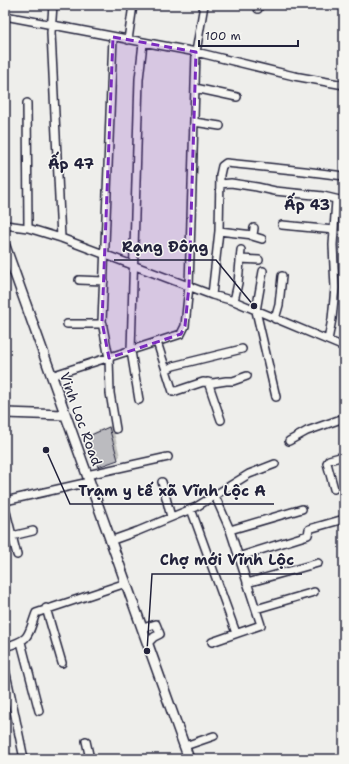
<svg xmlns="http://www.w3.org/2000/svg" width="349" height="764" font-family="'Shantell Sans',sans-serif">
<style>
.shadow{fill:#0003}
.building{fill:#bbbbbf;stroke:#22223b}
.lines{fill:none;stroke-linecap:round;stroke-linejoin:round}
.minor-casing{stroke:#22223b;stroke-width:10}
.major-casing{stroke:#22223b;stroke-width:12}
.minor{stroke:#f6f6f2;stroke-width:7}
.major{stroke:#f6f6f2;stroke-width:9}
.marked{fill:#7b2cbf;fill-opacity:0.2;stroke:#7b2cbf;stroke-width:3;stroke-dasharray:8 5;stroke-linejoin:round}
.labels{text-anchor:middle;stroke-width:3;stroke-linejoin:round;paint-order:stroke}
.street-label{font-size:14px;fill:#22223b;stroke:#f6f6f2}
.neighbourhood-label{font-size:15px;font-weight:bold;fill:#22223b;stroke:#f6f6f2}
.leader{fill:none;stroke:#22223b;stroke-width:1.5}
.callout-dot{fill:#22223b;stroke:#f6f6f2;stroke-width:1.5}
.callout-label{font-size:15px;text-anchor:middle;font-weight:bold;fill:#22223b;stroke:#f6f6f2;stroke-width:3;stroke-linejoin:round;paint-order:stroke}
</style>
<rect width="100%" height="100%" fill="#eeeeeb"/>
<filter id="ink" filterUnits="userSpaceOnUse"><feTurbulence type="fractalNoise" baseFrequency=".025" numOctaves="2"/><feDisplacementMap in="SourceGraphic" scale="8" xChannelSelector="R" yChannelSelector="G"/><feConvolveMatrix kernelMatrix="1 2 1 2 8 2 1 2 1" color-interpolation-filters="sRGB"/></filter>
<g filter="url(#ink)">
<!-- shadow -->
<path class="shadow" d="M112,425L120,456L117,459L91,435L95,432Z"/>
<!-- building -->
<path class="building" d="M109,427L118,460L98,467L88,439L91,435Z"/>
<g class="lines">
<!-- minor casing -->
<g class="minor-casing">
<path id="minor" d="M53,5L51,33L61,238
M342,5L344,6
M258,9L259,5
M5,16L196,52L294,76L344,85
M113,37L102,322L109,358L110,393L116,429
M128,40L133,5
M195,88L237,97
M27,103L28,228
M194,122L220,126
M220,184L231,183L257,187L275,191L323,196L344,201
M5,225L28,228L61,238L212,295L234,301L344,347
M282,225L334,230
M219,231L253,235L254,228
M253,235L252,236L262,239
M240,259L259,260
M263,271L256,311L276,397
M79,280L104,281
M212,295L219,231L220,175L222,166L226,163L304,171L344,176
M234,301L238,283L241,250
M275,319L279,305L282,276
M67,324H103
M328,340L332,319L335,288L333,245L336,200
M157,342L166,370L173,366L242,349
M166,370L173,392L203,382L213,383L226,381H233L247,376
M51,376L181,334L185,326L189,286L196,52L204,5
M208,382L221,420
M139,400L131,351L139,79L143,43
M289,441L307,431L344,418
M87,475L168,457
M162,482L171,517
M334,489L327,463L329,460L344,456
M5,501L89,482
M5,508L17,555
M191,509L236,633
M230,530L302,509
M12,536L33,531
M110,541L138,531L196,507L249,474L275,464
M238,557L308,535L309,529L344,519
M247,583L318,563
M46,608L62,663
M256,609L314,592
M143,628L156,624L160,634L154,637L148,643
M21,642L39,711
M212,642L261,625L230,530L215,496
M5,647C31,639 27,637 36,613L126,583
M5,669L11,696L5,698
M11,696L24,759
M86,741L90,759
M185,746L214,736"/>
</g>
<!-- major casing -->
<g class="major-casing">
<path id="major" d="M5,246C66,418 128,588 189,759
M5,413L64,415"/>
</g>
<!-- minor -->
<use href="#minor" class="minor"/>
<!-- major -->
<use href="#major" class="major"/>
</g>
</g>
<!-- marked area -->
<path class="marked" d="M113,37L196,52L189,286L185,326L181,334L109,358L102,322Z"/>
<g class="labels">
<!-- street labels -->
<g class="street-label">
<text transform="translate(81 419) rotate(70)" y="5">Vinh Loc Road</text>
</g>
<!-- neighbourhood labels -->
<g class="neighbourhood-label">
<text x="71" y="169">Ấp 47</text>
<text x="307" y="210">Ấp 43</text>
</g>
</g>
<!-- callouts -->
<path class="leader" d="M254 306L216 260H114M46 450L70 504H274M147 651L152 574H302"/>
<g class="callout-dot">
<circle cx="254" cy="306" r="4"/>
<circle cx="46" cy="450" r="4"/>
<circle cx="147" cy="651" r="4"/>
</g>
<g class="callout-label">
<text x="165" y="252">Rạng Đông</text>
<text x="172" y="496">Trạm y tế xã Vĩnh Lộc A</text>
<text x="227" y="565">Chợ mới Vĩnh Lộc</text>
</g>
<!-- margin -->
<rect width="349" height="764" fill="none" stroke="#f6f6f2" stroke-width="20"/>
<rect x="10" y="10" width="329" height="744" fill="none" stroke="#22223b" stroke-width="1.5" filter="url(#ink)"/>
<!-- scale -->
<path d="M199 40v6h99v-6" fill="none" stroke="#22223b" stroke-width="2"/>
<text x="205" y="40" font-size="12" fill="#22223b" stroke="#f6f6f2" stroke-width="3" paint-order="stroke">100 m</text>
</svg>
